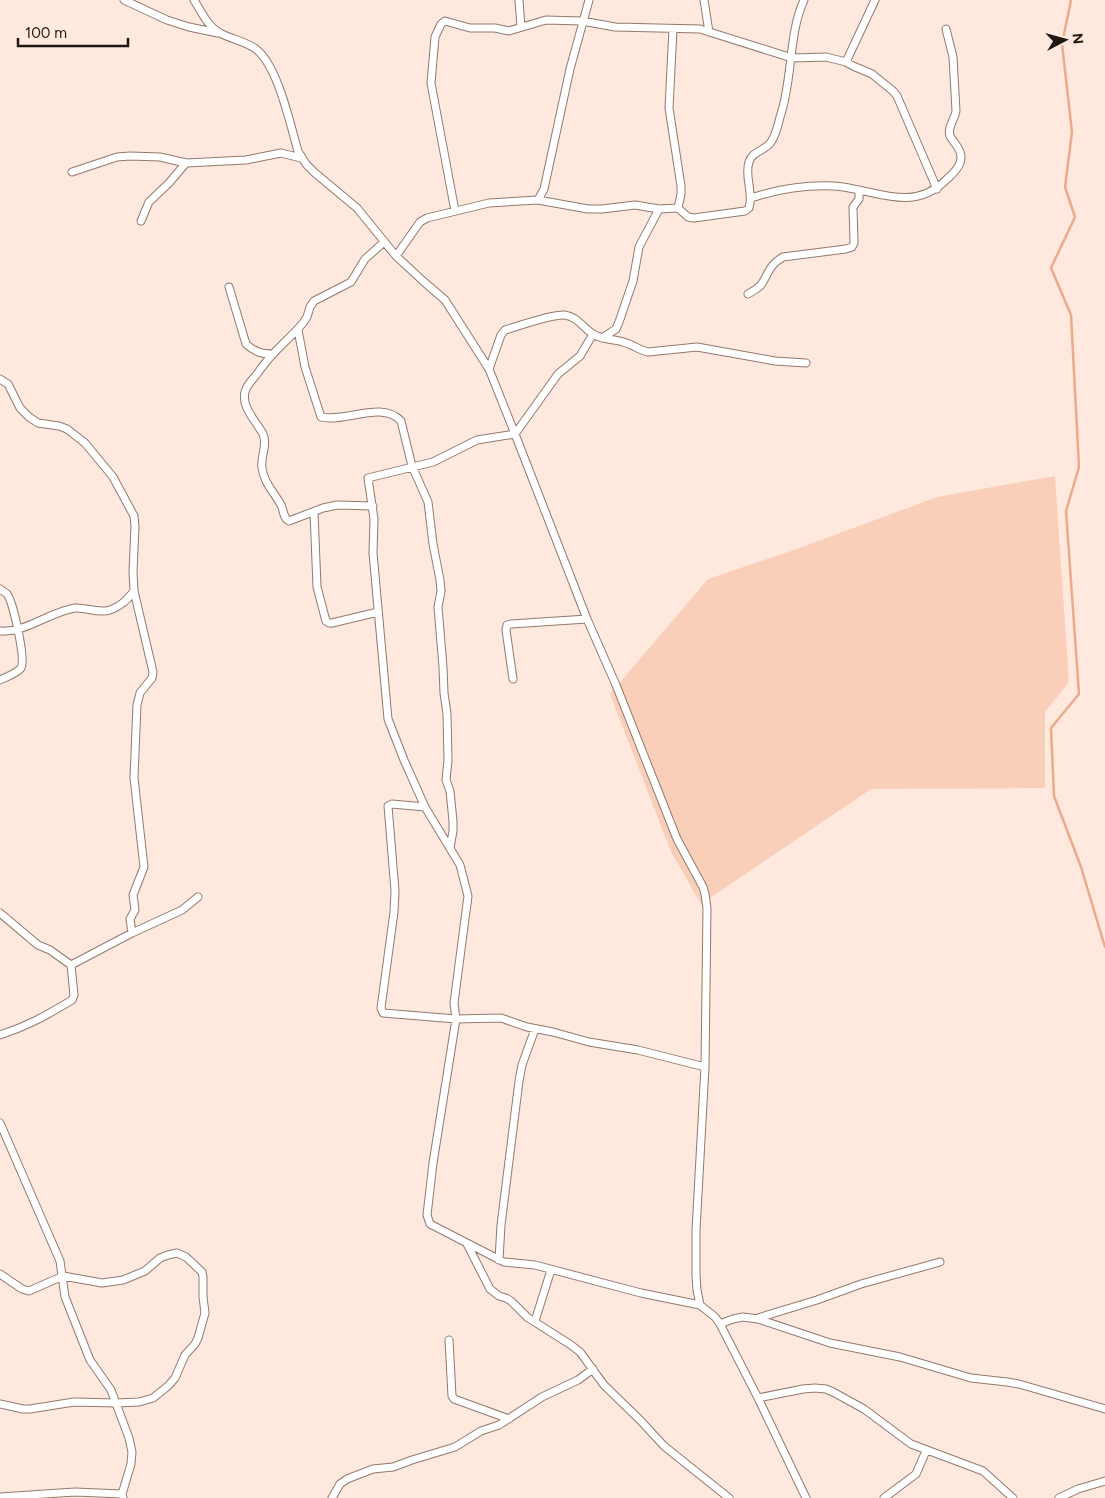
<svg xmlns="http://www.w3.org/2000/svg" width="1105" height="1498" font-family="Figtree,sans-serif">
<style>
.green{fill:#facfba}
.lines{fill:none;stroke-linecap:round;stroke-linejoin:round}
.stream{stroke:#ebaa89;stroke-width:2.5}
.minor-casing{stroke:#91796d;stroke-width:9}
.minor{stroke:#fff;stroke-width:7}
</style>
<rect width="100%" height="100%" fill="#ffe9de"/>
<!-- green -->
<path class="green" d="M1055,476L1069,682L1045,712V788L871,789L701,904L671,852L610,694L708,579L794,550L937,497Z"/>
<g class="lines">
<!-- stream -->
<path class="stream" d="M1071,0L1062,44L1072,132L1065,187L1075,217L1051,268L1071,315L1079,467L1066,511L1079,694L1051,728L1054,796L1081,867L1105,947"/>
<!-- minor casing -->
<g class="minor-casing">
<path id="minor" d="M124,0L167,20L189,27L218,33
M194,0C201,11 208,27 220,33C231,39 245,41 256,49C278,66 290,124 298,151L306,164L315,173L357,208L396,256L423,281L445,300L489,369L515,434L587,619L616,685L677,839L703,887L705,894L707,908L705,1067L696,1230V1275L697,1290L700,1305L715,1317L720,1324L758,1398L806,1498
M519,0L521,27
M704,0L709,32
M673,29L669,108L681,186V194L678,208
M846,62L875,0
M72,172L117,157L130,156L160,157L186,163L246,160L281,153L301,158
M751,198C778,189 804,185 833,186C873,188 910,214 945,181C951,175 957,171 960,163C964,151 955,145 950,136C947,127 955,119 956,111L953,57L946,29
M538,200L544,189L570,69L589,0
M455,211L431,83L435,37L441,24L445,21L470,28H495L509,31L546,20L582,21L615,27L700,29L792,58L826,57L846,62L853,66L872,74L893,91L897,96L937,189
M141,221L149,202L169,183L186,163
M396,256L420,222L427,218L489,203L538,200L588,209H602L635,205L659,209L678,208L688,217L694,218L745,211L749,208C754,193 744,176 749,162C752,151 765,151 771,142C776,135 778,125 780,117C793,80 788,35 804,0
M229,287L246,344C255,352 261,354 273,354
M748,294C752,292 757,289 761,285C769,273 769,265 783,257L846,249L852,247L854,243L853,207L859,199V190
M298,330L305,367L321,417C345,423 382,400 401,421L412,466L428,502L433,544L440,580L441,591L438,607L443,667L444,693L447,714L448,760L446,780L450,791L453,821V831L450,848
M593,334L580,356L558,374L515,434L477,440L433,462L368,478L374,519L373,553L388,719L404,760L425,807L460,865L468,896L454,1003L456,1019L433,1163L427,1215L430,1224L504,1262L535,1265L641,1293L700,1305
M602,338L616,329L619,322L633,281L639,247L659,209
M489,369L501,335L505,330C519,326 551,314 565,315C578,317 583,328 593,334C602,340 614,339 623,342C632,344 639,350 648,352L697,347L775,361L806,363
M0,379L8,384L20,408L29,417L38,423L59,426L67,429L85,443L113,477L134,516L135,526L133,572L134,591L153,672L152,678L140,693L137,705L134,778L144,867L133,895L135,910L130,919L132,933
M373,506L337,505L323,508L289,521C283,518 284,511 281,505C274,492 264,483 262,468C260,457 268,445 263,434C256,421 239,405 246,389C248,384 253,379 257,374C262,367 268,359 274,353C283,343 294,334 303,323L307,317L310,307L314,301L351,282L365,259L384,242
M314,512L317,587L326,621L329,623H332L378,612
M0,589C2,591 5,592 7,594C13,602 26,659 21,668C16,674 6,677 0,680
M0,631C26,633 49,612 75,608C86,607 98,614 110,610C121,606 127,600 134,591
M513,679L506,630L507,625L511,624L587,619
M425,807L392,804L388,806L395,891L394,912L381,1008L383,1013L456,1019L501,1018L527,1027L553,1032L589,1042L638,1050L705,1067
M0,913L38,945L50,950L71,965L74,995L72,1000C47,1015 28,1026 0,1035
M71,965L132,933L182,910L198,897
M0,1123L60,1261L65,1297L90,1360L111,1390L129,1438L132,1452L131,1464L122,1494L123,1498
M467,1244L490,1289L499,1296L506,1298L511,1301L527,1317L571,1345L580,1352L604,1385L641,1421L664,1446L729,1498
M499,1260L501,1225L519,1081L522,1065L535,1029
M0,1274L22,1289L29,1291L63,1276L102,1283L123,1280L145,1271L160,1258L168,1255L177,1253L186,1257L202,1272L203,1277V1297L205,1313L198,1338L195,1344L185,1355L175,1378L168,1386L153,1398L139,1402L116,1403L74,1402L30,1409H23L0,1404
M758,1318L817,1300L861,1284L940,1262
M535,1321L551,1270
M720,1324L733,1319L743,1317L758,1319L830,1343L900,1357L971,1378L1007,1382L1019,1384L1105,1409
M449,1340L452,1396L454,1399L509,1419
M758,1398L803,1389L815,1388L826,1389L833,1392L864,1409L911,1444L983,1471L1013,1498
M0,1497L75,1492L122,1494
M332,1498L340,1484L347,1479L373,1469L393,1467L412,1460L455,1447L481,1431L499,1425L542,1397L578,1380L593,1369
M884,1498L916,1474L926,1451
M1059,1498L1078,1489L1105,1481"/>
</g>
<!-- minor -->
<use href="#minor" class="minor"/>
</g>
<!-- north arrow -->
<g transform="translate(1065 40) rotate(84)" stroke="#ffe9de" stroke-width="4" paint-order="stroke">
<path d="M0-4L9 19L0 12L-9 19Z" fill="#201712"/>
<text y="-8" font-size="14" font-weight="bold" text-anchor="middle" fill="#201712">N</text>
</g>
<!-- scale -->
<path d="M18 38v8h110v-8" fill="none" stroke="#201712" stroke-width="2.5"/>
<text x="25" y="38" font-size="15" fill="#201712" stroke="#ffe9de" stroke-width="4" paint-order="stroke">100 m</text>
</svg>
